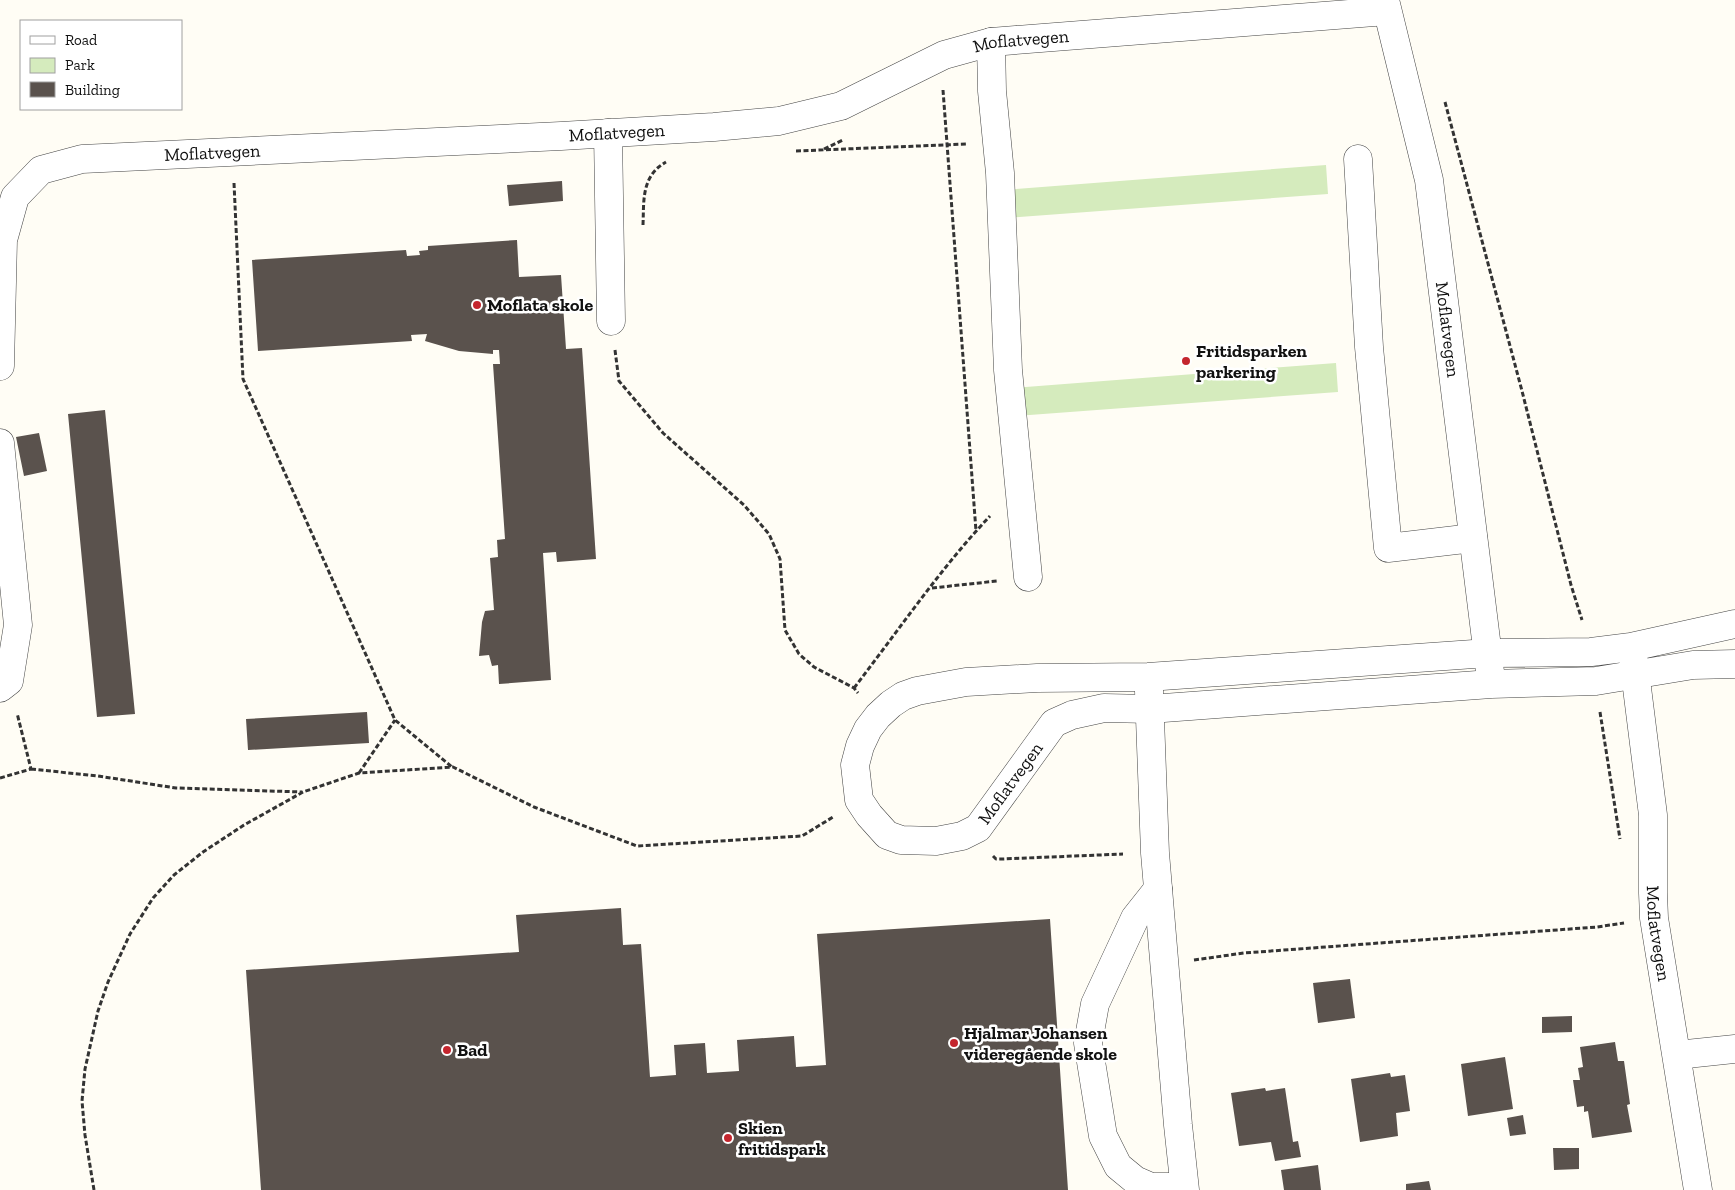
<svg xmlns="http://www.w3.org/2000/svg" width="1735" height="1190" font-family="'Zilla Slab',serif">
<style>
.green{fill:#d5ebbd}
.building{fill:#5a524d}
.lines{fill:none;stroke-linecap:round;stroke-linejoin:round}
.minor-casing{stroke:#444;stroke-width:29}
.path{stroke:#333;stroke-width:3;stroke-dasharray:5 2.5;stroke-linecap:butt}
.minor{stroke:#fff;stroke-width:28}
.poi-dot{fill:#c4262e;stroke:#fff;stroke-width:2}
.labels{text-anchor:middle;stroke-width:5;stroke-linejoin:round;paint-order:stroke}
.street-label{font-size:18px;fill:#111;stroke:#fff}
.poi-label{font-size:18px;font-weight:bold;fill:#111;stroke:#fff;text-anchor:start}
</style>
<rect width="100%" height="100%" fill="#fffdf5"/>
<!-- green -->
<path class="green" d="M1326,165L1328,194L1006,218L1004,190Z
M1336,363L1338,392L1016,416L1014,388Z"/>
<!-- building -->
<path class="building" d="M562,181L563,201L509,206L507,185Z
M517,240L519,277L561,275L566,349L582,348L596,559L557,562L556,552L543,553L551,680L499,684L498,665L492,666L489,655L479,656L482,622L485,611L494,610L490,558L498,557L497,540L505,539L493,364H500L499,350H493V354L459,351L425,341L427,334L411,335L412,341L258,351L252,260L406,250L407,256L420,255L419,251L428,250V246Z
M105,410L135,714L97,717L68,414Z
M39,433L47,471L24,476L16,437Z
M367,712L369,743L248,750L246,719Z
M621,908L623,945L641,944L650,1077L676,1075L674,1045L705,1043L707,1073L739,1071L737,1040L794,1036L796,1067L826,1065L817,934L1050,919L1068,1190H261L246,970L519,952L516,915Z
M1350,979L1355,1018L1318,1023L1313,983Z
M1572,1016V1032L1542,1033V1017Z
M1615,1042L1618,1061H1624L1630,1104L1627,1105L1632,1132L1592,1138L1588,1111L1584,1112V1106L1577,1107L1573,1080H1580L1578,1068L1583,1067L1580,1047Z
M1505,1057L1513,1109L1468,1116L1461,1064Z
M1390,1073L1391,1077L1405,1075L1410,1111L1396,1113L1398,1136L1360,1142L1351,1079Z
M1265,1088L1266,1091L1285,1088L1293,1142L1298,1141L1301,1157L1275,1161L1271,1142L1239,1146L1231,1093Z
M1523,1115L1526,1134L1510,1136L1507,1118Z
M1553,1148H1579V1169L1554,1170Z
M1318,1165L1321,1190H1284L1281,1170Z
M1429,1181L1431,1190H1406V1184Z"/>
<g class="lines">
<!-- minor casing -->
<g class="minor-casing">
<g id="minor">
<path id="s1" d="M1385,0L1429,180L1490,672"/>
<path d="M991,42L992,91L1000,173L1008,370L1028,577"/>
<path d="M608,133L611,321"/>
<path d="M1358,159L1369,347L1388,548L1473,538"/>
<path id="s2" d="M0,366L3,240L15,197L41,170L82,159L561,136L714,127L779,121L841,106L944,55L991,42L1387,11"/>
<path d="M0,443L18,625L9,681L0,688"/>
<path id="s3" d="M1735,624L1631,647L1591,652L1488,653L1148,677L1037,678L966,682L917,691L903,696L891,704L878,716L868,729L860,746L855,765L859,800L869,815L887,835L901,840L936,841L962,836L978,828L1054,723L1072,715L1104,708L1150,709L1491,684L1596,681L1693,665L1735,664"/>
<path id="s4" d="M1633,656L1653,815V893L1654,918L1698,1190"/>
<path d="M1149,691L1155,853L1178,1125L1185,1190"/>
<path d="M1158,889L1135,918L1095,1004L1088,1043L1103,1136L1118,1166L1135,1180L1151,1187H1184"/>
<path d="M1677,1055L1735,1049"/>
</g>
</g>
<!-- path -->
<path class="path" d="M943,90L976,531
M1445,102L1522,391L1571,585L1582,620
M824,149L843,140
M796,151L967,144
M234,183L243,379L395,720L452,767
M643,225C644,201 641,176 666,162
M615,350L619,381L663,433L744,505L769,534L780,559L785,630L799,654L814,667L854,688L858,693
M932,588L997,581
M854,688C898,631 940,569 990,516
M1600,712L1620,839
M31,769L98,776L176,788L302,792
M359,773L395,720
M0,778L31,769L17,713
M993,856L996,859H1002L1123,854
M1194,960L1244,953L1597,927L1624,923
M94,1190L85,1135L82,1101L85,1069L98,1011L108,982L130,934L153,898L174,875L203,852L244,825L303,792L359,773L453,767L534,807L637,846L802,836L833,817"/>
<!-- minor -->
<use href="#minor" class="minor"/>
</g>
<!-- markers -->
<g class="poi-dot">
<circle cx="477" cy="305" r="5"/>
<circle cx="1186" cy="361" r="5"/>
<circle cx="954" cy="1043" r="5"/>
<circle cx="447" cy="1050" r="5"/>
<circle cx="728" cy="1138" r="5"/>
</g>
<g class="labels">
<!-- street labels -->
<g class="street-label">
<text dy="6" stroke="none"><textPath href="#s2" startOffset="1206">Moflatvegen</textPath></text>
<text dy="6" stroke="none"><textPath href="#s2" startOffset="786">Moflatvegen</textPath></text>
<text dy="6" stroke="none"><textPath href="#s2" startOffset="381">Moflatvegen</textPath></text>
<text dy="6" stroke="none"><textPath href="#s1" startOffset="336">Moflatvegen</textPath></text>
<text dy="6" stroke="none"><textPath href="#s3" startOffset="1154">Moflatvegen</textPath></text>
<text dy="6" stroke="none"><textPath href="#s4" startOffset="279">Moflatvegen</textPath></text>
</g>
<!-- poi labels -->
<g class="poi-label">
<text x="487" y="311">Moflata skole</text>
<text x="1196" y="357">Fritidsparken<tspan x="1196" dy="21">parkering</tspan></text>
<text x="964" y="1039">Hjalmar Johansen<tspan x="964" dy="21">videregående skole</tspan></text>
<text x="457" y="1056">Bad</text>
<text x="738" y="1134">Skien<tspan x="738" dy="21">fritidspark</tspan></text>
</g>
</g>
<!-- legend -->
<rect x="20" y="20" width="162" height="90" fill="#ffffff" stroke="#a0a0a0"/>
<rect x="30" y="36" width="25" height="8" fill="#ffffff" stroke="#a0a0a0"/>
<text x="65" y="45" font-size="15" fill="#111111">Road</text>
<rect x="30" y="58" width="25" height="15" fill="#d5ebbd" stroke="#a0a0a0"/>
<text x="65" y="70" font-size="15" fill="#111111">Park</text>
<rect x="30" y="82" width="25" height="15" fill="#5a524d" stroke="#a0a0a0"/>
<text x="65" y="95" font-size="15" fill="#111111">Building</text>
</svg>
